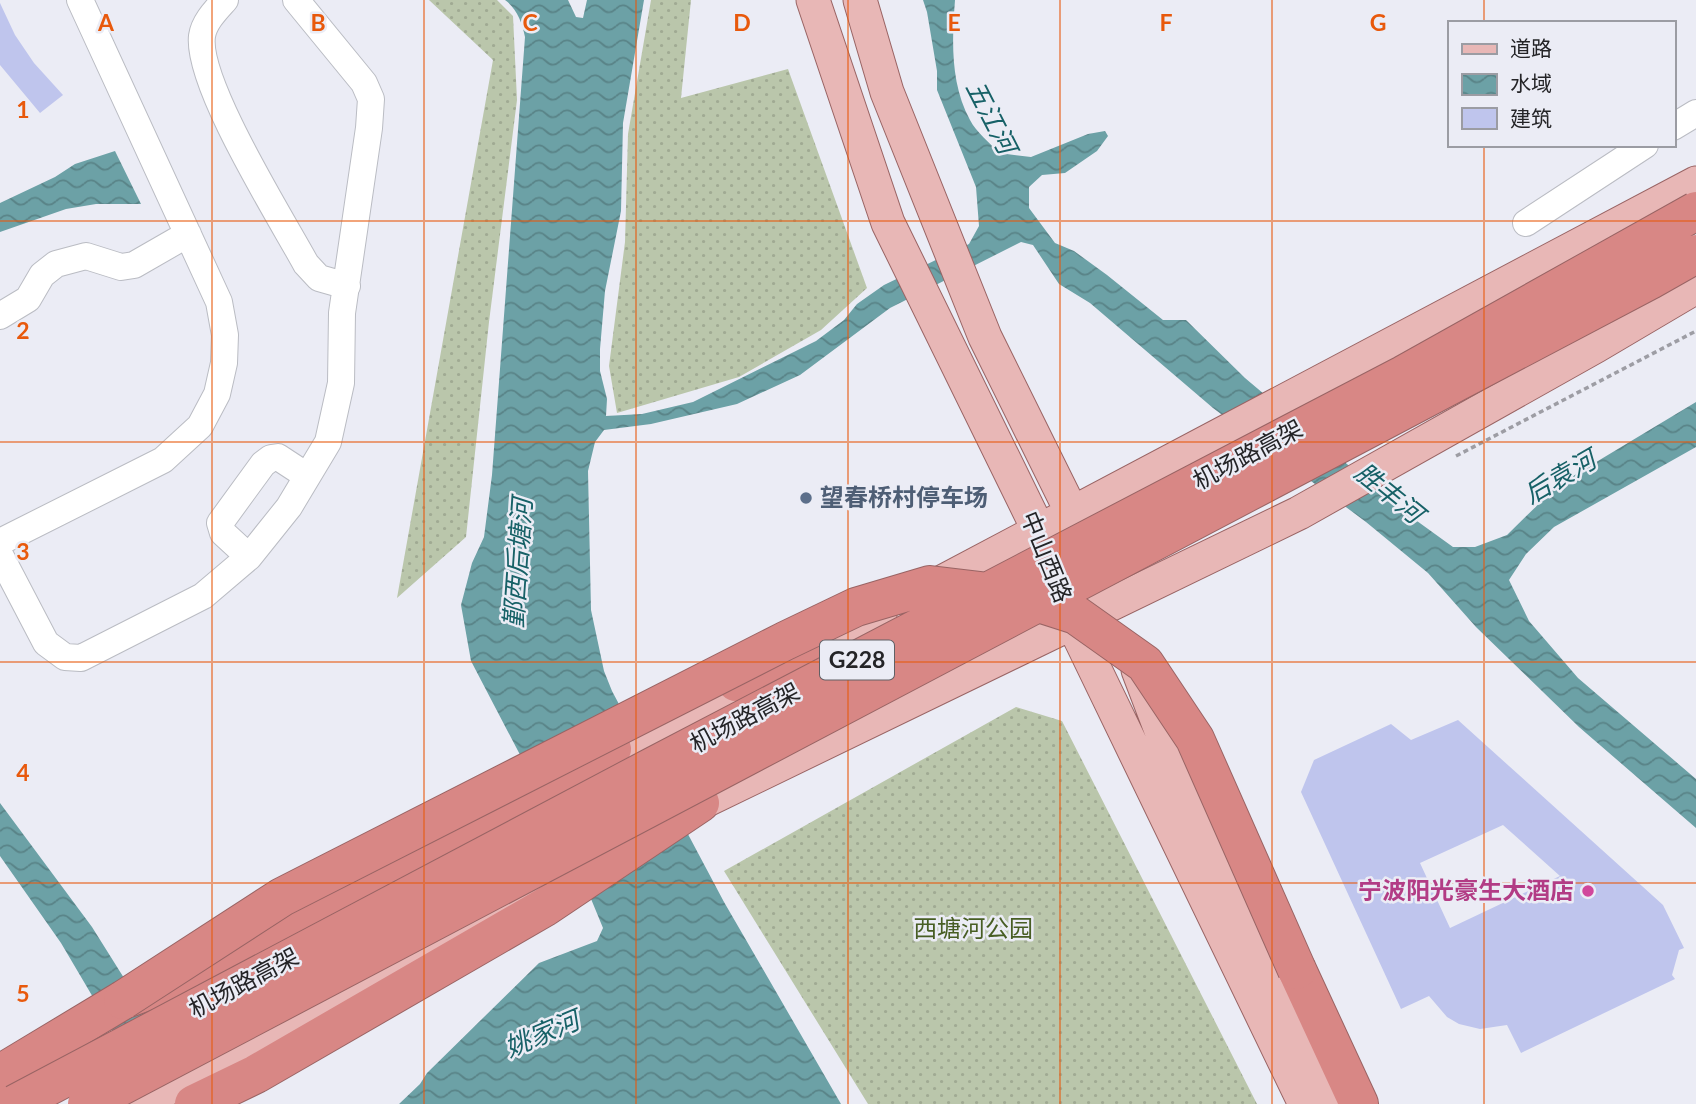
<svg xmlns="http://www.w3.org/2000/svg" width="1696" height="1104" font-family="Lato,'Noto Sans SC',sans-serif">
<style>
.grass{fill:url(#grass-dots)}
.water{fill:url(#water-waves)}
.building{fill:#bfc5ed;fill-rule:evenodd}
.lines{fill:none;stroke-linecap:round;stroke-linejoin:round}
.minor-casing{stroke:#babcc3;stroke-width:28}
.major-casing{stroke:#996464;stroke-width:35}
.highway-casing{stroke:#996464;stroke-width:40}
.path{stroke:#9d9da4;stroke-width:3.5;stroke-dasharray:5 3.5;stroke-linecap:butt}
.minor{stroke:#fff;stroke-width:26}
.major{stroke:#e8b7b6;stroke-width:33}
.highway{stroke:#d88785;stroke-width:38}
.highway-bridge-casing{stroke:#996464;stroke-width:40;stroke-linecap:butt}
.highway-bridge{stroke:#d88785;stroke-width:38}
.grid{fill:none;stroke:#e8590c;stroke-width:2;stroke-opacity:0.55}
.service-dot{fill:#5c6f8a;stroke:#ebecf5;stroke-width:2.5}
.hotel-dot{fill:#d1479c;stroke:#ebecf5;stroke-width:2.5}
.labels{text-anchor:middle;stroke-width:5;stroke-linejoin:round;paint-order:stroke}
.shield{fill:#ebecf5;stroke:#606065;stroke-width:2}
.shield-label{font-size:23px;font-weight:bold;fill:#242427}
.street-label{font-size:24px;fill:#242427;stroke:#ebecf5}
.service-label{font-size:24px;font-weight:bold;fill:#4e5e75;stroke:#ebecf5;text-anchor:start}
.hotel-label{font-size:24px;font-weight:bold;fill:#b23c85;stroke:#ebecf5;text-anchor:end}
.park-label{font-size:24px;fill:#485e24;stroke:#ebecf5}
.water-label{font-size:26px;font-style:italic;fill:#176167;stroke:#ebecf5}
.grid-label{font-size:23px;text-anchor:middle;font-weight:bold;fill:#e8590c;stroke:#ebecf5;stroke-width:5;stroke-linejoin:round;paint-order:stroke}
</style>
<defs>
<pattern id="grass-dots" width="8" height="8" patternUnits="userSpaceOnUse" patternTransform="scale(1.75)"><rect width="8" height="8" fill="#bac6ab"/><path d="M2 2h.1M6 6h.1" fill="none" stroke="#a0aa93" stroke-width="1.8" stroke-linecap="round"/></pattern>
<pattern id="water-waves" width="16" height="10" patternUnits="userSpaceOnUse" patternTransform="scale(1.75)"><rect width="16" height="10" fill="#6ca1a6"/><path d="M0 5q4-4 8 0t8 0" fill="none" stroke="#598387"/></pattern>
</defs>
<rect width="100%" height="100%" fill="#ebecf5"/>
<!-- grass -->
<path class="grass" d="M429,0H497L513,16L517,100L489,322L466,537L397,598L493,60Z
M651,0H691L681,98L788,69L867,288L821,330L739,377L617,413L609,366L625,242L628,134Z
M1016,707L1062,721L1257,1104H868L724,871Z"/>
<!-- water -->
<path class="water" d="M505,0H568L576,17L583,18L587,0H644L623,123L621,211L605,291L600,349V371L607,399L606,416L642,414L693,402L816,341L844,320L857,304L884,285L969,244L979,226L976,187L937,90V71L927,12L923,0H955C952,40 950,83 970,120C976,132 990,143 999,153L1031,157L1088,134L1105,131L1108,136L1097,151L1065,173L1042,175L1029,187V208L1055,243L1074,251L1107,275L1163,320H1186L1245,378L1399,508L1453,547H1475L1507,535L1558,485L1696,402V447L1554,527L1526,554L1509,580L1529,621L1578,678L1696,779V828L1579,727L1476,627L1428,573L1366,522L1213,408L1090,303L1059,284L1033,245L1021,242L890,308L800,375L737,404L651,424L604,430L595,442L588,471L591,610L604,671L612,691L724,902L841,1104H399L420,1084L427,1073L539,963L597,941L603,928L575,860L471,661L461,605L472,563L484,537L492,475L525,37C522,22 517,9 505,0Z
M115,151L141,204H96L66,209L0,232V203L55,177L75,164Z
M0,803L92,927L203,1104H156L61,943L0,856Z"/>
<!-- building -->
<path class="building" d="M0,3L15,35L34,63L63,95L40,113L0,65Z
M1458,720L1663,905L1684,948L1679,950L1672,975L1675,979L1521,1053L1507,1025L1480,1029L1459,1024L1447,1017L1429,996L1401,1009L1301,792L1314,760L1391,724L1411,740ZM1503,825L1560,876L1450,928L1420,863Z"/>
<g class="lines">
<!-- minor casing -->
<g class="minor-casing">
<path id="minor" d="M225,0C216,10 204,22 202,36C196,83 281,218 306,264L319,278L347,286
M1673,127L1696,113
M1526,223L1645,145
M0,316L28,299L42,275L56,264L86,256L121,267L134,265L188,234
M0,542L163,460L200,426L217,394L224,363L225,335L219,302L80,0
M0,555L46,643L65,657L81,658L203,596L249,557L289,507L328,442L341,383L342,313L369,128L371,99L364,83L296,0
M249,557L223,533L220,523L263,464L271,458L278,457L307,476"/>
</g>
<!-- major casing -->
<g class="major-casing">
<path id="major" d="M813,0L888,223L1039,531L1046,551
M860,0L887,92L985,337L1082,533
M925,591L1696,183
M1066,605L1073,624L1305,1104
M1138,670L1165,741L1338,1104
M590,775L880,615
M676,815L1299,513L1596,346L1696,287
M139,1104L576,869"/>
</g>
<!-- highway casing -->
<g class="highway-casing">
<path id="highway" d="M736,682L806,654
M1297,970L1359,1104
M0,1074L123,1000L213,967L612,749
M194,1104L256,1074L545,907L700,803"/>
</g>
<!-- path -->
<path class="path" d="M1456,456L1696,331"/>
<!-- minor -->
<use href="#minor" class="minor"/>
<!-- major -->
<use href="#major" class="major"/>
<!-- highway -->
<use href="#highway" class="highway"/>
<!-- highway-bridge casing -->
<g class="highway-bridge-casing">
<path id="highway-bridge" d="M123,1000L282,897L785,641L856,607L930,585L1014,595L1076,615L1145,664L1195,739L1297,970
M15,1104L652,767L1403,375L1696,211
M87,1104L1650,280L1696,254"/>
</g>
<!-- highway-bridge -->
<use href="#highway-bridge" class="highway-bridge"/>
</g>
<!-- grid -->
<path class="grid" d="M212,0V1104M424,0V1104M636,0V1104M848,0V1104M1060,0V1104M1272,0V1104M1484,0V23M1484,145V1104M0,221H1696M0,442H1696M0,662H1696M0,883H1696"/>
<!-- markers -->
<circle class="service-dot" cx="806" cy="498" r="7"/>
<circle class="hotel-dot" cx="1588" cy="891" r="7"/>
<g class="labels">
<!-- shield labels -->
<rect class="shield" x="820" y="640.5" width="74" height="39" rx="5"/>
<g class="shield-label">
<text x="857" y="668">G228</text>
</g>
<!-- street labels -->
<g class="street-label">
<text transform="translate(1248 455) rotate(-28)" y="8">机场路高架</text>
<text transform="translate(1046 557) rotate(68)" y="8">中山西路</text>
<text transform="translate(745 718) rotate(-28)" y="8">机场路高架</text>
<text transform="translate(244 983) rotate(-28)" y="8">机场路高架</text>
</g>
<!-- service labels -->
<g class="service-label">
<text x="820" y="506">望春桥村停车场</text>
</g>
<!-- hotel labels -->
<g class="hotel-label">
<text x="1574" y="899">宁波阳光豪生大酒店</text>
</g>
<!-- park labels -->
<g class="park-label">
<text x="973" y="937">西塘河公园</text>
</g>
<!-- water labels -->
<g class="water-label">
<text transform="translate(991 117) rotate(63)" y="9">五江河</text>
<text transform="translate(1560 477) rotate(-30)" y="9">后袁河</text>
<text transform="translate(1389 493) rotate(39)" y="9">胜丰河</text>
<text transform="translate(518 563) rotate(-86)" y="9">鄞西后塘河</text>
<text transform="translate(542 1034) rotate(-23)" y="9">姚家河</text>
</g>
</g>
<g class="grid-label">
<text x="106" y="31">A</text>
<text x="318" y="31">B</text>
<text x="530" y="31">C</text>
<text x="742" y="31">D</text>
<text x="954" y="31">E</text>
<text x="1166" y="31">F</text>
<text x="1378" y="31">G</text>
<text x="23" y="118">1</text>
<text x="23" y="339">2</text>
<text x="23" y="560">3</text>
<text x="23" y="781">4</text>
<text x="23" y="1002">5</text>
</g>
<!-- legend -->
<rect x="1448" y="21" width="228" height="126" fill="#ebecf5" stroke="#9b9ca3" stroke-width="2"/>
<rect x="1462" y="44" width="35" height="10" fill="#e8b7b6" stroke="#9b9ca3" stroke-width="2"/>
<text x="1510" y="56" font-size="21" fill="#242427">道路</text>
<rect x="1462" y="74" width="35" height="21" fill="url(#water-waves)" stroke="#9b9ca3" stroke-width="2"/>
<text x="1510" y="91" font-size="21" fill="#242427">水域</text>
<rect x="1462" y="108" width="35" height="21" fill="#bfc5ed" stroke="#9b9ca3" stroke-width="2"/>
<text x="1510" y="126" font-size="21" fill="#242427">建筑</text>
</svg>
